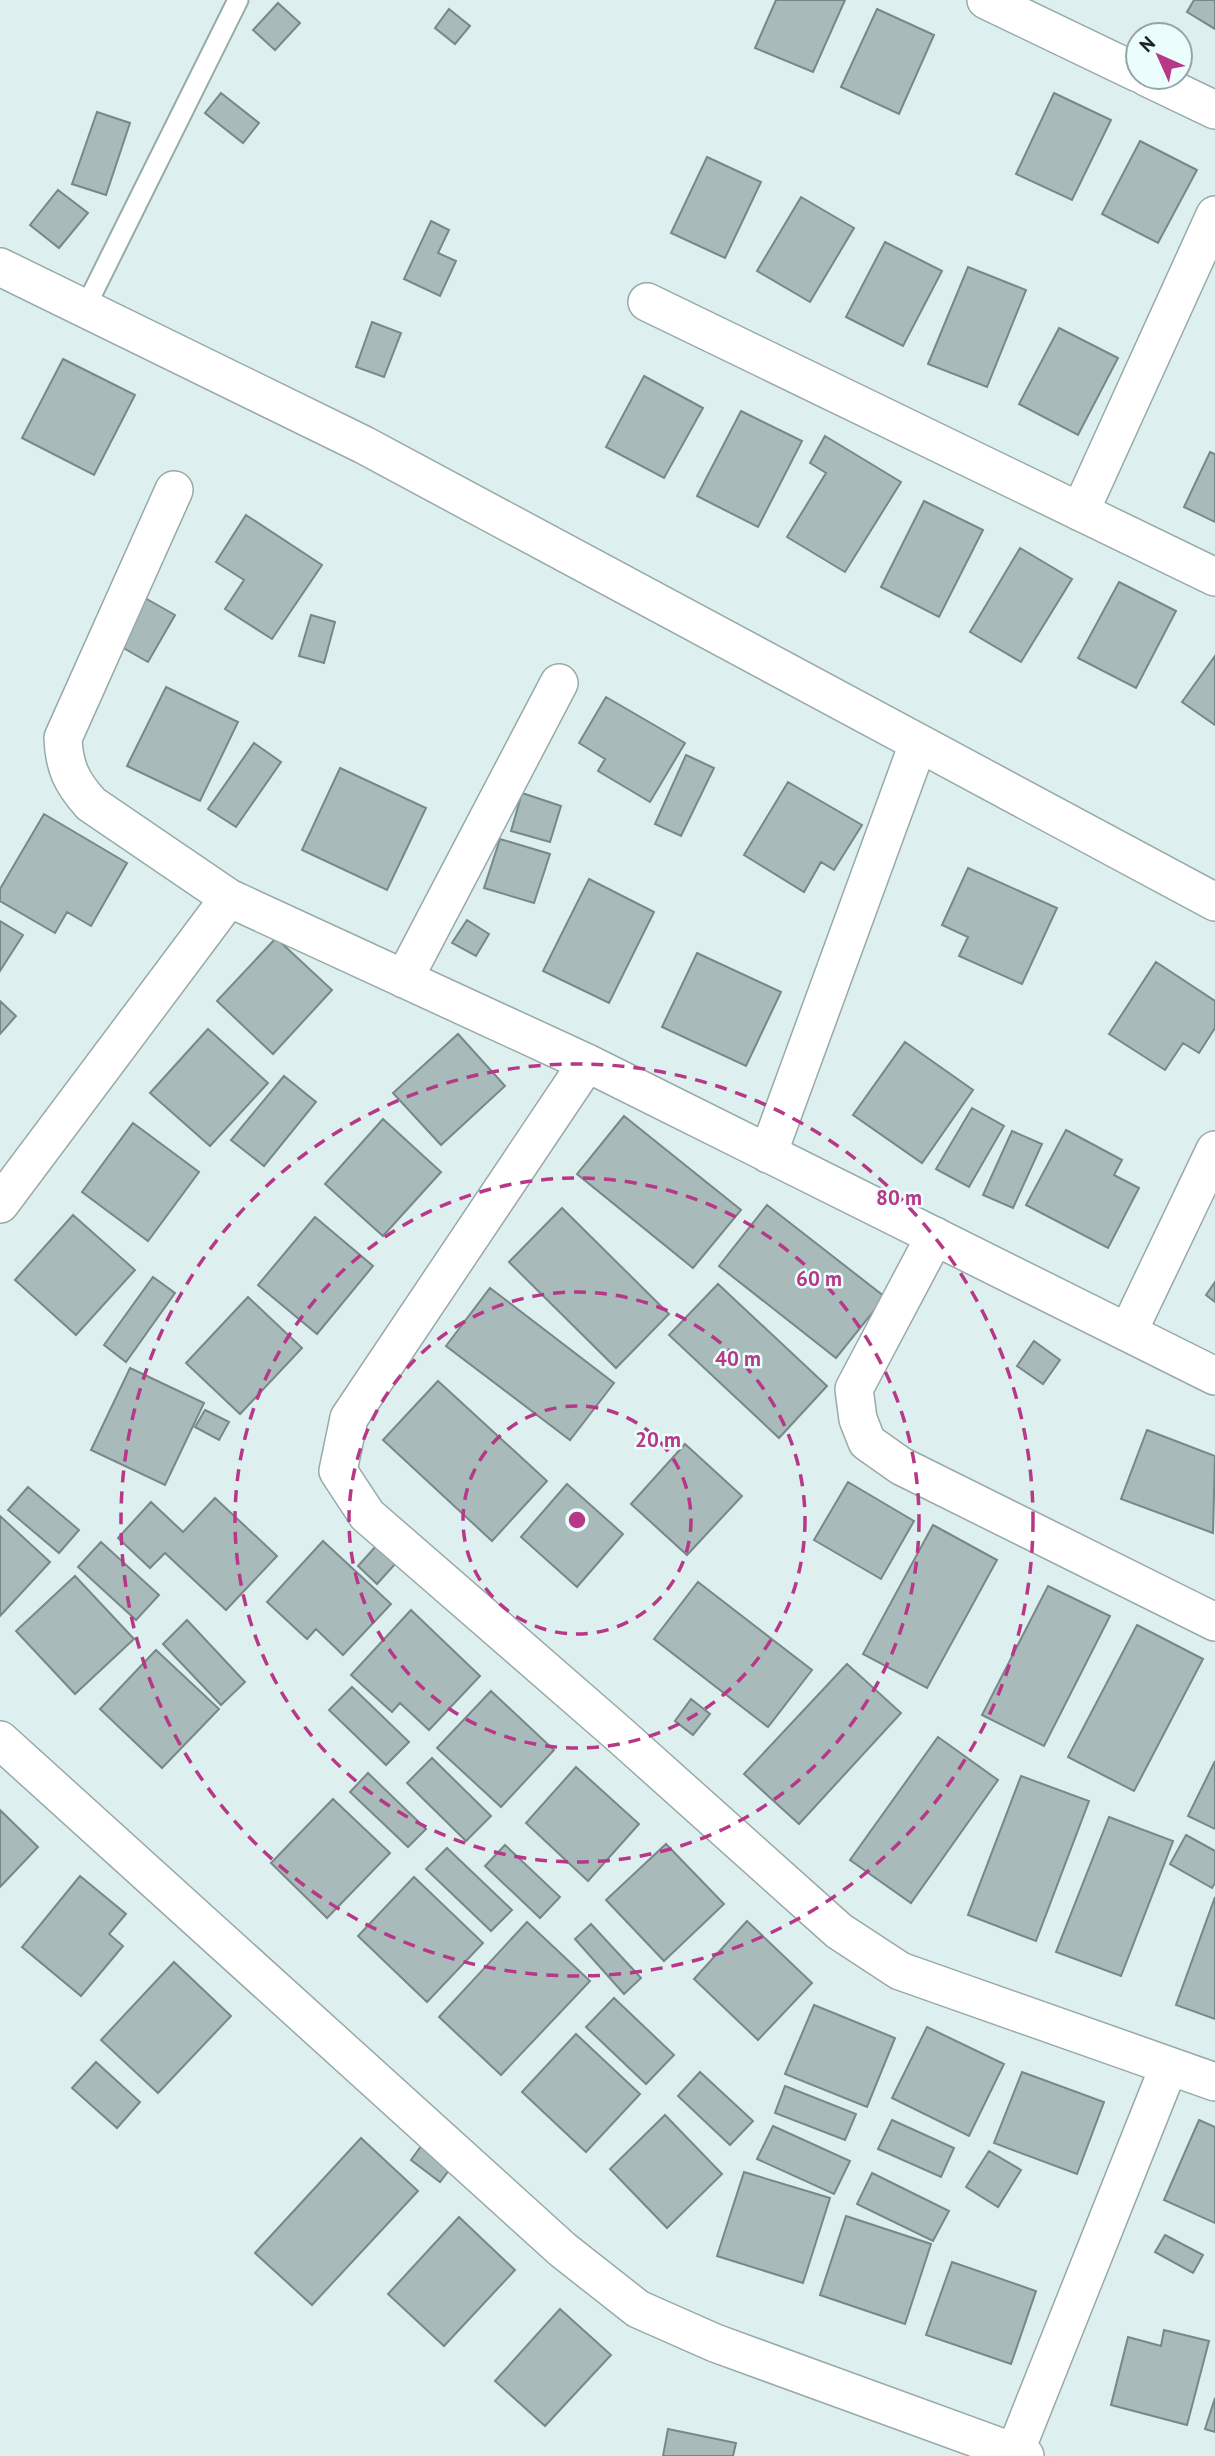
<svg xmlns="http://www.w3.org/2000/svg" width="1215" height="2456" font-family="'PT Sans',sans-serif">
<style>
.building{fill:#a9baba;stroke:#788888;stroke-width:2}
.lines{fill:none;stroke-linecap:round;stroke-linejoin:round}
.service-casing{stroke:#98a9a9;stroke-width:23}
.minor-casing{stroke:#98a9a9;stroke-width:40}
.service{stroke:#fff;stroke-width:19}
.minor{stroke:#fff;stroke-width:37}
.ring{fill:none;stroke:#b63886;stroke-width:3.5;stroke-dasharray:12 9}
.centre{fill:#b63886;stroke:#ebfdfd;stroke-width:3.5}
.ring-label{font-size:21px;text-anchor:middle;font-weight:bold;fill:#b63886;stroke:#ebfdfd;stroke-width:5;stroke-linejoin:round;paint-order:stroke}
</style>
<rect width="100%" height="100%" fill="#deefef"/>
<!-- building -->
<path class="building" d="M776,0H845L813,72L755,48Z
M1194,0H1215V29L1187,12Z
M278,3L300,23L275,50L253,30Z
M449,9L470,26L455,44L435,28Z
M877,9L934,35L899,114L841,87Z
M221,93L259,123L243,143L205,113Z
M1054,93L1111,120L1072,200L1016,174Z
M97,112L130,123L106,195L72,184Z
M1140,141L1197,170L1158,243L1102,214Z
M707,157L761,182L725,258L671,233Z
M58,190L88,213L59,248L30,225Z
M801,197L854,228L810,302L757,271Z
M431,221L449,230L438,253L456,261L440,296L404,279Z
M885,242L942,271L903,346L846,317Z
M968,267L1026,290L987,387L928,364Z
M372,322L401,333L384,377L356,367Z
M1059,328L1118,358L1078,435L1019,404Z
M63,359L135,395L94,475L22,438Z
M644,376L703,408L664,478L606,447Z
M741,411L802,441L758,527L697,496Z
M825,436L901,482L845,572L787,537L826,473L810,463Z
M1210,452L1215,454V522L1184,507Z
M924,501L983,530L939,617L881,587Z
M246,515L322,565L272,639L225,609L244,580L216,562Z
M1020,548L1072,579L1021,662L970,632Z
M1119,582L1176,611L1136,688L1078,658Z
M145,598L175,615L148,662L118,645Z
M311,615L335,622L324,663L299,656Z
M1215,656V725L1182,702Z
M166,687L238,722L200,801L127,766Z
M606,697L685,743L650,802L598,771L605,759L579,743Z
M254,743L281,762L236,827L208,809Z
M686,755L714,768L681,836L655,824Z
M340,768L426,808L387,890L302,850Z
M788,782L862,825L834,870L821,862L804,892L744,855Z
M522,793L561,806L550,842L511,831Z
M44,814L127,863L91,926L67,912L55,933L0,901V889Z
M500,839L550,854L534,903L484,888Z
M968,868L1057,908L1022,984L959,956L968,937L942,925Z
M589,879L654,912L609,1003L543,971Z
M467,920L489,934L476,956L452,943Z
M0,921L23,935L0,971Z
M276,938L332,990L273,1054L217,1001Z
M697,953L781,992L746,1066L662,1027Z
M1156,962L1215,1001V1028L1199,1053L1183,1043L1165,1070L1109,1034Z
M0,1001L16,1016L0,1034Z
M208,1029L268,1083L210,1146L150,1093Z
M458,1034L505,1086L441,1145L393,1093Z
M905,1042L973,1090L922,1163L853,1115Z
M284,1076L316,1102L264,1166L231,1140Z
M972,1108L1004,1126L969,1187L936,1169Z
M624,1116L741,1210L693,1268L577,1174Z
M383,1119L441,1172L383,1236L325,1184Z
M133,1123L199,1172L148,1241L82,1192Z
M1066,1130L1122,1160L1114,1175L1139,1188L1108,1248L1026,1205Z
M1012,1131L1042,1144L1013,1208L983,1195Z
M767,1205L885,1297L836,1358L719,1266Z
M562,1208L669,1314L616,1368L509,1262Z
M73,1215L135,1270L76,1335L15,1280Z
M315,1217L373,1266L317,1334L258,1285Z
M153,1277L175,1293L126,1362L104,1345Z
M1215,1282V1302L1206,1295Z
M718,1284L827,1386L779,1438L669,1335Z
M490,1288L614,1383L570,1440L446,1346Z
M248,1297L302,1348L240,1414L186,1363Z
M1034,1341L1060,1360L1043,1384L1017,1366Z
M130,1368L204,1403L165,1485L91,1450Z
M438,1381L547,1481L492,1541L383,1440Z
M205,1410L229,1422L219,1440L195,1427Z
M1147,1430L1215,1456L1213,1533L1121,1499Z
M685,1444L742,1496L687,1555L631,1504Z
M848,1482L914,1521L881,1579L814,1540Z
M567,1484L623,1534L577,1587L521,1537Z
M28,1487L79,1530L59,1553L8,1510Z
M215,1498L277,1556L226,1610L165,1553L150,1568L118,1538L151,1502L183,1532Z
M0,1516L50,1562L0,1616Z
M933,1525L997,1560L927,1688L863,1654Z
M323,1541L391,1604L343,1655L316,1629L307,1639L267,1602Z
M101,1542L159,1595L136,1620L78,1567Z
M377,1545L396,1563L377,1584L358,1566Z
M75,1576L134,1639L75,1694L16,1631Z
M698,1582L812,1670L768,1727L654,1639Z
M1048,1586L1110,1616L1044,1746L982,1715Z
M411,1610L480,1676L429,1730L400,1703L392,1712L351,1675Z
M187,1620L245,1682L221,1705L163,1644Z
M1137,1625L1203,1659L1134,1791L1068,1757Z
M156,1650L219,1709L162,1768L100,1709Z
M847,1664L901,1713L799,1824L744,1774Z
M352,1687L409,1742L386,1765L329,1710Z
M491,1691L554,1750L501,1807L437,1748Z
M691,1699L710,1714L693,1735L675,1721Z
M938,1737L998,1780L911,1903L850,1860Z
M432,1758L491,1816L466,1841L407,1783Z
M1215,1761V1829L1188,1816Z
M576,1767L639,1824L588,1881L526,1823Z
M368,1773L426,1829L408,1847L350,1792Z
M1021,1776L1089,1801L1036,1941L968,1915Z
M333,1799L390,1853L327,1918L271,1863Z
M0,1810L38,1847L0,1887Z
M1109,1817L1173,1841L1121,1976L1056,1952Z
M1186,1835L1215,1851V1883L1212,1888L1170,1864Z
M666,1844L724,1904L664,1961L606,1900Z
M505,1845L560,1897L540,1918L485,1866Z
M447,1848L512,1910L491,1931L426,1869Z
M80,1876L126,1914L109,1934L123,1946L81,1996L22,1947Z
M414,1877L483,1943L427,2002L358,1936Z
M1215,1897V2019L1176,2005Z
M747,1921L812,1983L758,2040L694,1979Z
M527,1922L590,1981L501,2075L439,2017Z
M591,1924L641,1978L624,1994L575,1939Z
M174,1962L231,2016L158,2093L101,2040Z
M614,1998L674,2055L646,2084L586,2027Z
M814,2005L895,2038L867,2107L785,2074Z
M927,2027L1004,2064L969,2136L892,2098Z
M576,2034L640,2094L586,2152L522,2092Z
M96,2062L140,2102L117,2128L72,2088Z
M700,2072L753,2121L730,2145L678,2096Z
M1022,2072L1104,2102L1077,2174L994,2143Z
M785,2086L856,2114L845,2140L775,2113Z
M665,2115L722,2174L667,2228L610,2169Z
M892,2120L954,2148L941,2177L878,2149Z
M1199,2120L1215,2127V2223L1164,2200Z
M773,2126L850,2161L834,2194L757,2159Z
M361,2138L418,2191L312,2305L255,2253Z
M427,2138L456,2161L440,2182L411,2160Z
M989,2151L1021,2170L998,2207L966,2187Z
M744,2172L830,2198L803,2283L717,2256Z
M872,2173L949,2211L933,2241L857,2204Z
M846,2216L931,2244L905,2324L820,2295Z
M459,2217L515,2270L444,2346L388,2294Z
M1165,2235L1203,2255L1193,2273L1155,2252Z
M952,2262L1036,2291L1011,2364L926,2335Z
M560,2309L611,2355L545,2426L495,2381Z
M1164,2330L1209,2341L1187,2425L1111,2405L1128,2337L1161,2346Z
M1215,2398V2432L1205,2429Z
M668,2429L736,2443L733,2456H663Z"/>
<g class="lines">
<!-- service casing -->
<g class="service-casing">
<path id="service" d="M85,308L238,0"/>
</g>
<!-- minor casing -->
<g class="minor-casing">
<path id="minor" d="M986,0L1138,73
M1146,77L1215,110
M0,267L364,445L1215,902
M647,302L1215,577
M174,490L63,738C64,767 72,783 91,804L229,898L587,1063L1215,1376
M1080,512L1215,215
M404,979L559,683
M587,1063L349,1418L338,1471L367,1515L620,1735L839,1931L900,1971L1215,2082
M768,1154L918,744
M0,1204L229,898
M935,1236L854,1389L858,1419L867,1442L901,1466L1215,1622
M1128,1332L1215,1150
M0,1740L563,2250L638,2309L715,2343L1025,2456
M1015,2452L1169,2066"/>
</g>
<!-- service -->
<use href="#service" class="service"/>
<!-- minor -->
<use href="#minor" class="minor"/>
</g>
<!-- distance rings -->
<g class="ring">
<circle cx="577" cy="1520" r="114"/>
<circle cx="577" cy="1520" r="228"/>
<circle cx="577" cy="1520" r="342"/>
<circle cx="577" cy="1520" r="456"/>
</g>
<circle cx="577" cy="1520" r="10" class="centre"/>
<g class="ring-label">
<text x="899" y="1205">80 m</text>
<text x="819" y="1286">60 m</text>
<text x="738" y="1366">40 m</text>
<text x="658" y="1447">20 m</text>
</g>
<!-- north arrow -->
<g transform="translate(1159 56) rotate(315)"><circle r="33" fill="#ebfdfd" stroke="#97a5a5" stroke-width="2"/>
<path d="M0-5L12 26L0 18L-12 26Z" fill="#b63886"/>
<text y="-10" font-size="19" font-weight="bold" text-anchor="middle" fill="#1a2121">N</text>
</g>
</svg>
